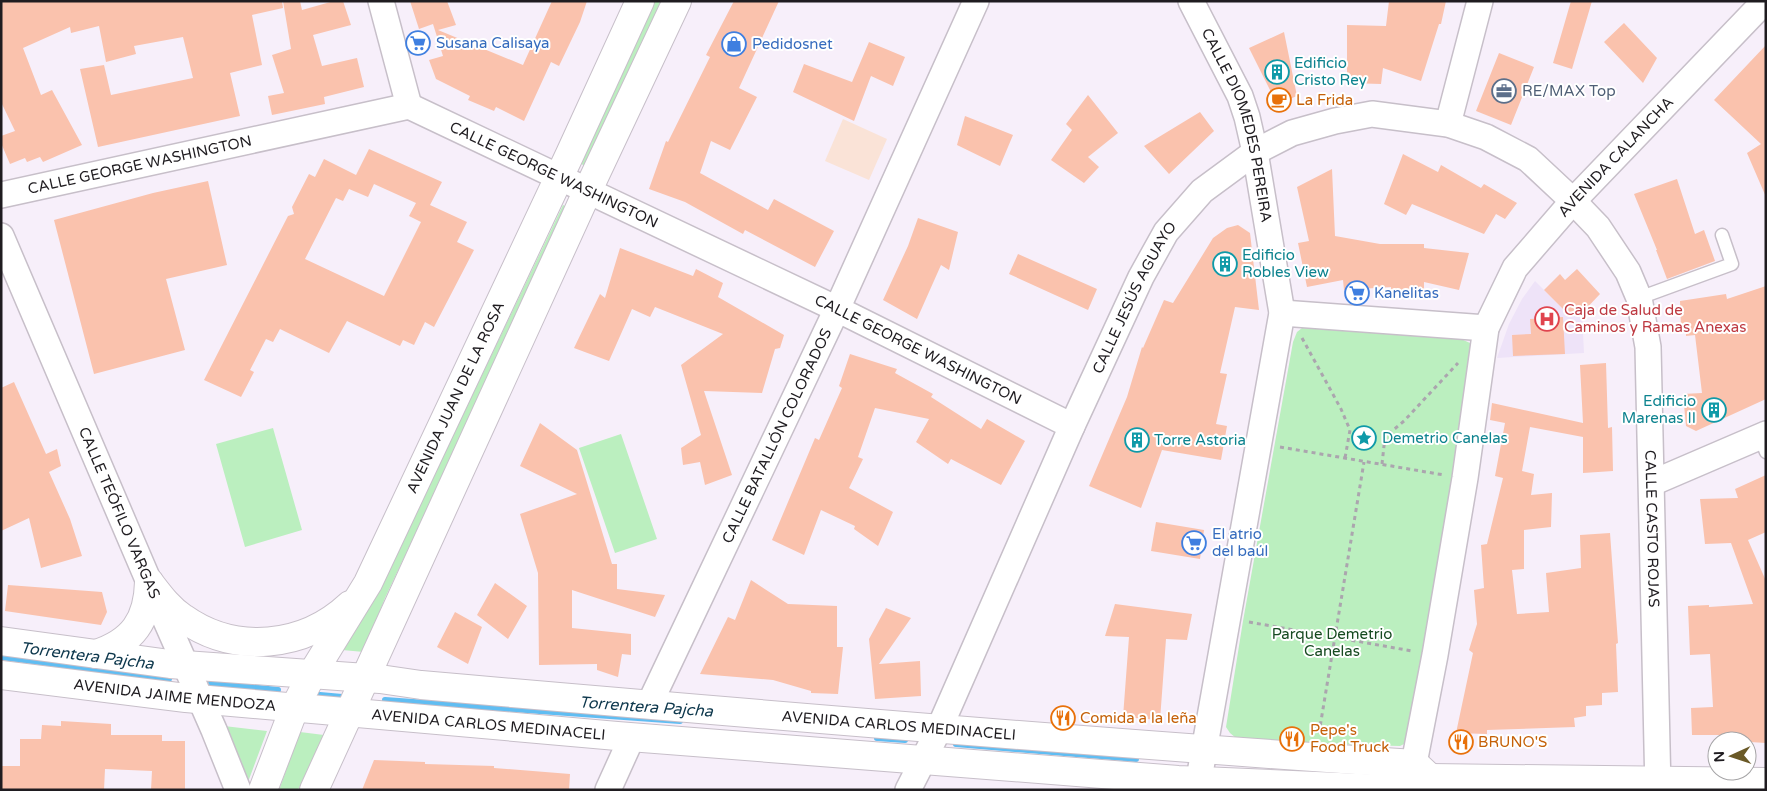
<svg xmlns="http://www.w3.org/2000/svg" width="1767" height="791" font-family="'Varela Round',sans-serif">
<style>
.industrial{fill:#fae3d7}
.medical{fill:#eee3f8}
.green{fill:#bbefbf}
.lines{fill:none;stroke-linecap:round;stroke-linejoin:round}
.stream{stroke:#60bdf2;stroke-width:6}
.building{fill:#fac2ad;fill-rule:evenodd}
.lane-casing{stroke:#c7bfc9;stroke-width:15}
.street-casing{stroke:#c7bfc9;stroke-width:28}
.secondary-casing{stroke:#c7bfc9;stroke-width:30}
.path{stroke:#aba5ae;stroke-width:3;stroke-dasharray:4 4;stroke-linecap:butt}
.lane{stroke:#fff;stroke-width:12}
.street{stroke:#fff;stroke-width:25}
.secondary{stroke:#fff;stroke-width:28}
.labels{text-anchor:middle;stroke-width:4;stroke-linejoin:round;paint-order:stroke}
.shop-label{font-size:15px;fill:#366cbe;stroke:#fff;text-anchor:start}
.culture-label{font-size:15px;fill:#0d838f;stroke:#fff;text-anchor:start}
.service-label{font-size:15px;fill:#4e5e75;stroke:#fff;text-anchor:start}
.food-label{font-size:15px;fill:#c56008;stroke:#fff;text-anchor:start}
.street-label{font-size:15px;fill:#1f1c20;stroke:#fff}
.health-label{font-size:15px;fill:#be3a42;stroke:#fff;text-anchor:start}
.park-label{font-size:15px;fill:#164a20;stroke:#fff}
.water-label{font-size:16px;font-style:italic;fill:#0d374c;stroke:#fff}
</style>
<rect width="100%" height="100%" fill="#f7effa"/>
<!-- industrial -->
<path class="industrial" d="M843,119L887,139L869,180L825,161Z"/>
<!-- medical -->
<path class="medical" d="M1535,281L1568,314L1582,313L1584,353L1497,358L1509,324L1522,299Z"/>
<!-- green -->
<path class="green" d="M655,1H663L588,167L581,164Z
M563,205L569,208L385,598L364,652L342,650L379,591Z
M1302,328L1459,338L1470,343L1474,348L1455,477L1406,743L1400,746L1358,745L1236,738L1230,733L1226,727L1243,621L1293,342L1297,332Z
M273,428L302,530L245,547L216,444Z
M621,434L657,539L615,553L579,448Z
M224,726L267,731L248,782L232,741Z
M300,732L324,735L298,790H279Z"/>
<g class="lines">
<!-- stream -->
<path class="stream" d="M1,657L169,679
M211,683L278,690
M320,695L342,697
M385,700L680,721
M877,738L905,740
M956,744L1136,759"/>
</g>
<!-- building -->
<path class="building" d="M1,1H282L283,8L252,15L262,65L230,73L240,116L98,147L80,69L104,65L111,95L193,78L183,37L134,46L136,54L106,62L99,26L71,33L70,27L23,48L41,95L52,90L82,145L43,162L40,157L27,162L25,158L10,164L1,143V136L15,131L1,102Z
M283,1H300L302,10L334,1H343L351,25L313,35L322,66L357,58L364,87L324,97L325,104L272,115L268,96L284,93L272,55L291,49Z
M410,1H447L456,25L438,30L523,65L552,1H587L580,22L559,66L551,62L524,121L496,107L494,111L468,100L470,96L436,79L429,60L443,56L433,24L419,29Z
M734,1H779L739,88L757,97L730,150L711,141L700,173L768,210L774,199L834,231L815,267L745,230L743,234L685,202L649,189L666,141L668,142L710,57L706,55Z
M1389,1H1446L1441,24H1439L1421,81L1383,68L1381,84L1347,83V25L1386,26Z
M1571,1H1592L1572,69L1553,63Z
M1624,23L1657,58L1643,83L1604,42Z
M1284,32L1297,96L1277,104L1249,48Z
M869,42L905,57L893,86L871,76L854,121L793,92L804,64L852,82Z
M1766,45V197L1747,153L1761,144L1714,100Z
M1499,53L1534,67L1511,125L1476,111Z
M1088,95L1118,133L1088,157L1099,167L1084,183L1051,160L1072,130L1066,124Z
M1200,112L1214,131L1169,174L1144,146Z
M965,116L1013,135L1000,166L957,145Z
M369,149L442,182L430,205L467,222L457,242L474,250L434,327L425,322L414,345L403,340L400,346L347,321L329,353L280,329L273,342L266,339L250,370L254,372L241,397L204,380L288,216L294,214L292,207L309,174L315,177L324,159L356,175ZM374,184L416,203L409,216L421,222L384,296L305,259L336,198L343,201L349,189L368,197Z
M1403,154L1438,172L1441,165L1481,188L1484,184L1517,203L1505,219L1496,214L1484,234L1412,204L1406,215L1384,204Z
M1332,169L1335,236L1380,244H1424V248L1469,253L1459,290L1424,282V292H1391V287L1344,290L1343,280L1307,287L1298,243L1309,241L1297,187Z
M1677,179L1695,234L1704,230L1715,261L1667,279L1656,250H1657L1634,194Z
M208,181L227,265L166,279L185,350L94,374L54,220L153,193Z
M918,218L958,232L949,270L941,265L917,319L883,300L908,246Z
M1238,225L1250,233L1259,310L1235,307L1220,373L1227,374L1216,424L1227,426L1221,460L1162,450L1141,508L1089,486L1127,397L1142,347L1143,348L1164,300L1173,303L1213,238L1227,228Z
M620,248L693,276L696,269L723,283L718,297L784,335L780,348L775,349L762,393L704,391L732,475L705,485L700,462L683,465L681,448L701,435L681,365L723,334L655,307L650,317L632,309L609,361L574,348L600,294L605,298Z
M1018,254L1097,289L1088,310L1009,274Z
M1577,269L1600,294L1582,313L1568,314L1544,290L1560,274L1565,280Z
M1766,286V399L1696,431L1686,426L1683,394L1702,393L1695,335L1686,336V328H1681L1680,301L1726,294L1727,299Z
M1563,317L1565,354L1513,356L1512,335L1531,334L1530,319Z
M850,354L897,369L895,373L933,394L931,397L981,429L987,419L1025,441L1001,485L951,459L948,464L916,442L929,419L875,408L858,457L863,459L849,488L893,512L878,546L854,529L855,526L821,510L804,555L772,540L815,438L819,440L842,388L839,386Z
M1606,363L1608,428L1612,427L1613,471L1583,473V434V437L1530,427L1522,471L1534,474L1531,495L1552,493L1551,527L1524,530V569L1512,570L1517,614L1549,612L1546,573L1581,568L1580,535L1610,533L1618,643L1616,644L1618,692L1602,693V705L1586,706V716L1574,718L1575,727L1487,730V734L1456,733L1473,653L1469,650L1477,624L1474,590L1484,588L1481,545L1487,544L1503,478L1495,476L1505,423L1490,420L1492,403L1583,423L1580,365Z
M14,382L46,454L57,449L61,466L49,472L70,519L82,556L41,568L29,518L1,531V388Z
M540,423L577,450L612,564H617V589L665,595L655,617L572,590V628L631,634V655L622,654L618,677L597,670V664L539,665L538,573L520,514L577,494L520,466Z
M1766,475V532L1748,540L1766,581V743L1734,741V735H1692L1691,708L1713,707L1710,654L1690,655L1688,606L1709,605V607L1753,604L1731,543L1705,544L1700,499L1738,498L1735,489Z
M1156,522L1204,530L1200,559L1151,551Z
M751,580L788,604L837,606V647H843L838,694L811,693V691L773,680L700,674L728,617L735,620Z
M495,583L527,606L508,639L477,615Z
M8,585L102,592L107,612L101,625L5,611Z
M1115,604L1192,614L1187,640L1166,639L1160,720L1123,717L1129,637L1105,636Z
M886,608L911,618L879,664L920,661L921,696L875,699L869,639Z
M455,612L482,627L468,664L437,647Z
M61,721L111,724V735H162V741H185V790H151L152,771L105,769L104,790H1V766H20V739H41L42,725L61,726Z
M374,760L425,762V764L494,766V768L570,774L569,790H362Z"/>
<g class="lines">
<!-- lane casing -->
<g class="lane-casing">
<path id="lane" d="M1639,298L1732,264L1722,235
M1760,437L1766,452"/>
</g>
<!-- street casing -->
<g class="street-casing">
<g id="street">
<path d="M381,1L409,106"/>
<path id="s1" d="M1191,1L1240,96L1247,117L1255,152L1282,313L1197,790"/>
<path d="M1448,124L1480,1"/>
<path id="s2" d="M1,195L409,106L837,309L1072,426"/>
<path id="s3" d="M1,236L149,582L214,730L238,790"/>
<path d="M1282,313L1486,328"/>
<path d="M1652,483L1766,434"/>
<path id="s4" d="M649,705L837,309L976,1"/>
<path id="s5" d="M1410,784L1435,655L1465,478L1486,328L1515,268L1573,201L1765,1"/>
<path d="M608,790L632,737"/>
<path id="s6" d="M908,790L939,729L1072,426L1141,277L1166,232L1202,191L1255,152L1292,133L1335,121L1372,114L1448,124L1486,137L1528,159L1573,201L1598,227L1628,272L1639,298L1648,347L1658,790"/>
</g>
</g>
<!-- secondary casing -->
<g class="secondary-casing">
<g id="secondary">
<path d="M149,582C159,595 169,609 183,618C235,655 304,648 350,605"/>
<path id="s7" d="M1,641L170,664L380,679L421,685C752,714 1083,742 1415,764L1430,778"/>
<path d="M96,654C133,642 148,620 149,582"/>
<path id="s8" d="M1,675L186,698L617,736L1178,780L1407,790"/>
<path d="M1414,787L1430,778L1766,782"/>
<path id="s9" d="M263,790L294,709L312,674L368,583L570,154L640,1"/>
<path d="M314,790L588,190L677,1"/>
</g>
</g>
<!-- path -->
<path class="path" d="M1302,338L1341,409L1350,430L1345,458
M1280,447L1444,475
M1382,464L1385,437L1404,421L1458,363
M1249,622L1412,651
M1319,733L1364,462"/>
<!-- lane -->
<use href="#lane" class="lane"/>
<!-- street -->
<use href="#street" class="street"/>
<!-- secondary -->
<use href="#secondary" class="secondary"/>
</g>
<!-- icons -->
<defs>
<g id="supermarket-ring" transform="scale(1.25)"><circle r="9.5" fill="#fff" stroke="#3f7fe0" stroke-width="1.5"/><path d="M-6-5.5h2.5l.6 2H6L4.5 2H-2.5L-4.4-4H-6ZM-1.5 3.2a1.3 1.3 0 1 0 .1 0ZM3 3.2a1.3 1.3 0 1 0 .1 0Z" fill="#3f7fe0"/></g>
<g id="shop-ring" transform="scale(1.25)"><circle r="9.5" fill="#fff" stroke="#3f7fe0" stroke-width="1.5"/><path d="M-5-2.5h2.3a2.7 3.5 0 0 1 5.4 0H5L5.5 6h-11ZM-1.5-2.5h3a1.5 2.3 0 0 0-3 0Z" fill="#3f7fe0"/></g>
<g id="building-ring" transform="scale(1.25)"><circle r="9.5" fill="#fff" stroke="#0f9aa8" stroke-width="1.5"/><path d="M-4-6H4V6H1V3H-1V6H-4ZM-2.5-4.3h1.7v1.8h-1.7ZM.8-4.3h1.7v1.8H.8ZM-2.5-1h1.7V.8h-1.7ZM.8-1h1.7V.8H.8Z" fill="#0f9aa8"/></g>
<g id="office-ring" transform="scale(1.25)"><circle r="9.5" fill="#fff" stroke="#5c6f8a" stroke-width="1.5"/><path d="M-6-3h4V-5.5h4V-3h4V5H-6ZM-1-4.5V-3h2v-1.5ZM-6 0V1H6V0Z" fill="#5c6f8a"/></g>
<g id="cafe-ring" transform="scale(1.25)"><circle r="9.5" fill="#fff" stroke="#e8710a" stroke-width="1.5"/><path d="M-5.5-4.5H6V0H3Q3 3.5 0 3.5H-2.5Q-5.5 3.5-5.5 0ZM3-3.2v2h1.7v-2ZM-6 4.5H4V6H-6Z" fill="#e8710a"/></g>
<g id="hospital-ring" transform="scale(1.25)"><circle r="9.5" fill="#fff" stroke="#e0444e" stroke-width="1.5"/><path d="M-5-5h3v3.5h4V-5h3V5h-3V1.5h-4V5h-3Z" fill="#e0444e"/></g>
<g id="sight-ring" transform="scale(1.25)"><circle r="9.5" fill="#fff" stroke="#0f9aa8" stroke-width="1.5"/><path d="M0-6L1.8-2.2L6-1.7L2.9 1.2L3.7 5.4L0 3.3L-3.7 5.4L-2.9 1.2L-6-1.7L-1.8-2.2Z" fill="#0f9aa8"/></g>
<g id="restaurant-ring" transform="scale(1.25)"><circle r="9.5" fill="#fff" stroke="#e8710a" stroke-width="1.5"/><path d="M-5-6h1v4h1v-4h1v4h1v-4h1v5L-1.5 .5V6h-2V.5L-5-1ZM5-6V6H3V1.5H1.5Q1.5-4 5-6Z" fill="#e8710a"/></g>
</defs>
<g fill-rule="evenodd">
<use href="#supermarket-ring" x="418" y="43"/>
<use href="#shop-ring" x="734" y="44"/>
<use href="#building-ring" x="1277" y="72"/>
<use href="#office-ring" x="1504" y="91"/>
<use href="#cafe-ring" x="1279" y="100"/>
<use href="#building-ring" x="1225" y="264"/>
<use href="#supermarket-ring" x="1357" y="293"/>
<use href="#hospital-ring" x="1547" y="319"/>
<use href="#building-ring" x="1714" y="410"/>
<use href="#sight-ring" x="1364" y="438"/>
<use href="#building-ring" x="1137" y="440"/>
<use href="#supermarket-ring" x="1194" y="543"/>
<use href="#restaurant-ring" x="1063" y="718"/>
<use href="#restaurant-ring" x="1292" y="739"/>
<use href="#restaurant-ring" x="1461" y="742"/>
</g>
<g class="labels">
<!-- shop labels -->
<g class="shop-label">
<text x="436" y="48">Susana Calisaya</text>
<text x="752" y="49">Pedidosnet</text>
<text x="1374" y="298">Kanelitas</text>
<text x="1212" y="539">El atrio<tspan x="1212" dy="17">del baúl</tspan></text>
</g>
<!-- culture labels -->
<g class="culture-label">
<text x="1294" y="68">Edificio<tspan x="1294" dy="17">Cristo Rey</tspan></text>
<text x="1242" y="260">Edificio<tspan x="1242" dy="17">Robles View</tspan></text>
<text x="1696" y="406" text-anchor="end">Edificio<tspan x="1696" dy="17">Marenas II</tspan></text>
<text x="1382" y="443">Demetrio Canelas</text>
<text x="1154" y="445">Torre Astoria</text>
</g>
<!-- service labels -->
<g class="service-label">
<text x="1522" y="96">RE/MAX Top</text>
</g>
<!-- food labels -->
<g class="food-label">
<text x="1296" y="105">La Frida</text>
<text x="1080" y="723">Comida a la leña</text>
<text x="1310" y="735">Pepe's<tspan x="1310" dy="17">Food Truck</tspan></text>
<text x="1478" y="747">BRUNO'S</text>
</g>
<!-- street labels -->
<g class="street-label">
<text dy="5" stroke="none"><textPath href="#s1" startOffset="134">CALLE DIOMEDES PEREIRA</textPath></text>
<text dy="5" stroke="none"><textPath href="#s5" startOffset="679">AVENIDA CALANCHA</textPath></text>
<text dy="5" stroke="none"><textPath href="#s2" startOffset="142">CALLE GEORGE WASHINGTON</textPath></text>
<text dy="5" stroke="none"><textPath href="#s2" startOffset="578">CALLE GEORGE WASHINGTON</textPath></text>
<text dy="5" stroke="none"><textPath href="#s6" startOffset="542">CALLE JESÚS AGUAYO</textPath></text>
<text dy="5" stroke="none"><textPath href="#s2" startOffset="982">CALLE GEORGE WASHINGTON</textPath></text>
<text dy="5" stroke="none"><textPath href="#s9" startOffset="438">AVENIDA JUAN DE LA ROSA</textPath></text>
<text dy="5" stroke="none"><textPath href="#s4" startOffset="298">CALLE BATALLÓN COLORADOS</textPath></text>
<text dy="5" stroke="none"><textPath href="#s3" startOffset="301">CALLE TEÓFILO VARGAS</textPath></text>
<text dy="5" stroke="none"><textPath href="#s6" startOffset="1435">CALLE CASTO ROJAS</textPath></text>
<text dy="5" stroke="none"><textPath href="#s8" startOffset="175">AVENIDA JAIME MENDOZA</textPath></text>
<text dy="5" stroke="none"><textPath href="#s8" startOffset="490">AVENIDA CARLOS MEDINACELI</textPath></text>
<text dy="5" stroke="none"><textPath href="#s7" startOffset="902">AVENIDA CARLOS MEDINACELI</textPath></text>
</g>
<!-- health labels -->
<g class="health-label">
<text x="1564" y="315">Caja de Salud de<tspan x="1564" dy="17">Caminos y Ramas Anexas</tspan></text>
</g>
<!-- park labels -->
<g class="park-label">
<text x="1332" y="639">Parque Demetrio<tspan x="1332" dy="17">Canelas</tspan></text>
</g>
<!-- water labels -->
<g class="water-label">
<text transform="translate(87 655) rotate(7)" y="6">Torrentera Pajcha</text>
<text transform="translate(646 706) rotate(4)" y="6">Torrentera Pajcha</text>
</g>
</g>
<!-- border -->
<rect width="1767" height="791" fill="none" stroke="#1f1c20" stroke-width="5"/>
<!-- north arrow -->
<g transform="translate(1732 756) rotate(267)"><circle r="24" fill="#ffffff" stroke="#a5a4a6"/>
<path d="M0-4L9 19L0 12L-9 19Z" fill="#6a5927"/>
<text y="-8" font-size="14" font-weight="bold" text-anchor="middle" fill="#1f1c20">N</text>
</g>
</svg>
